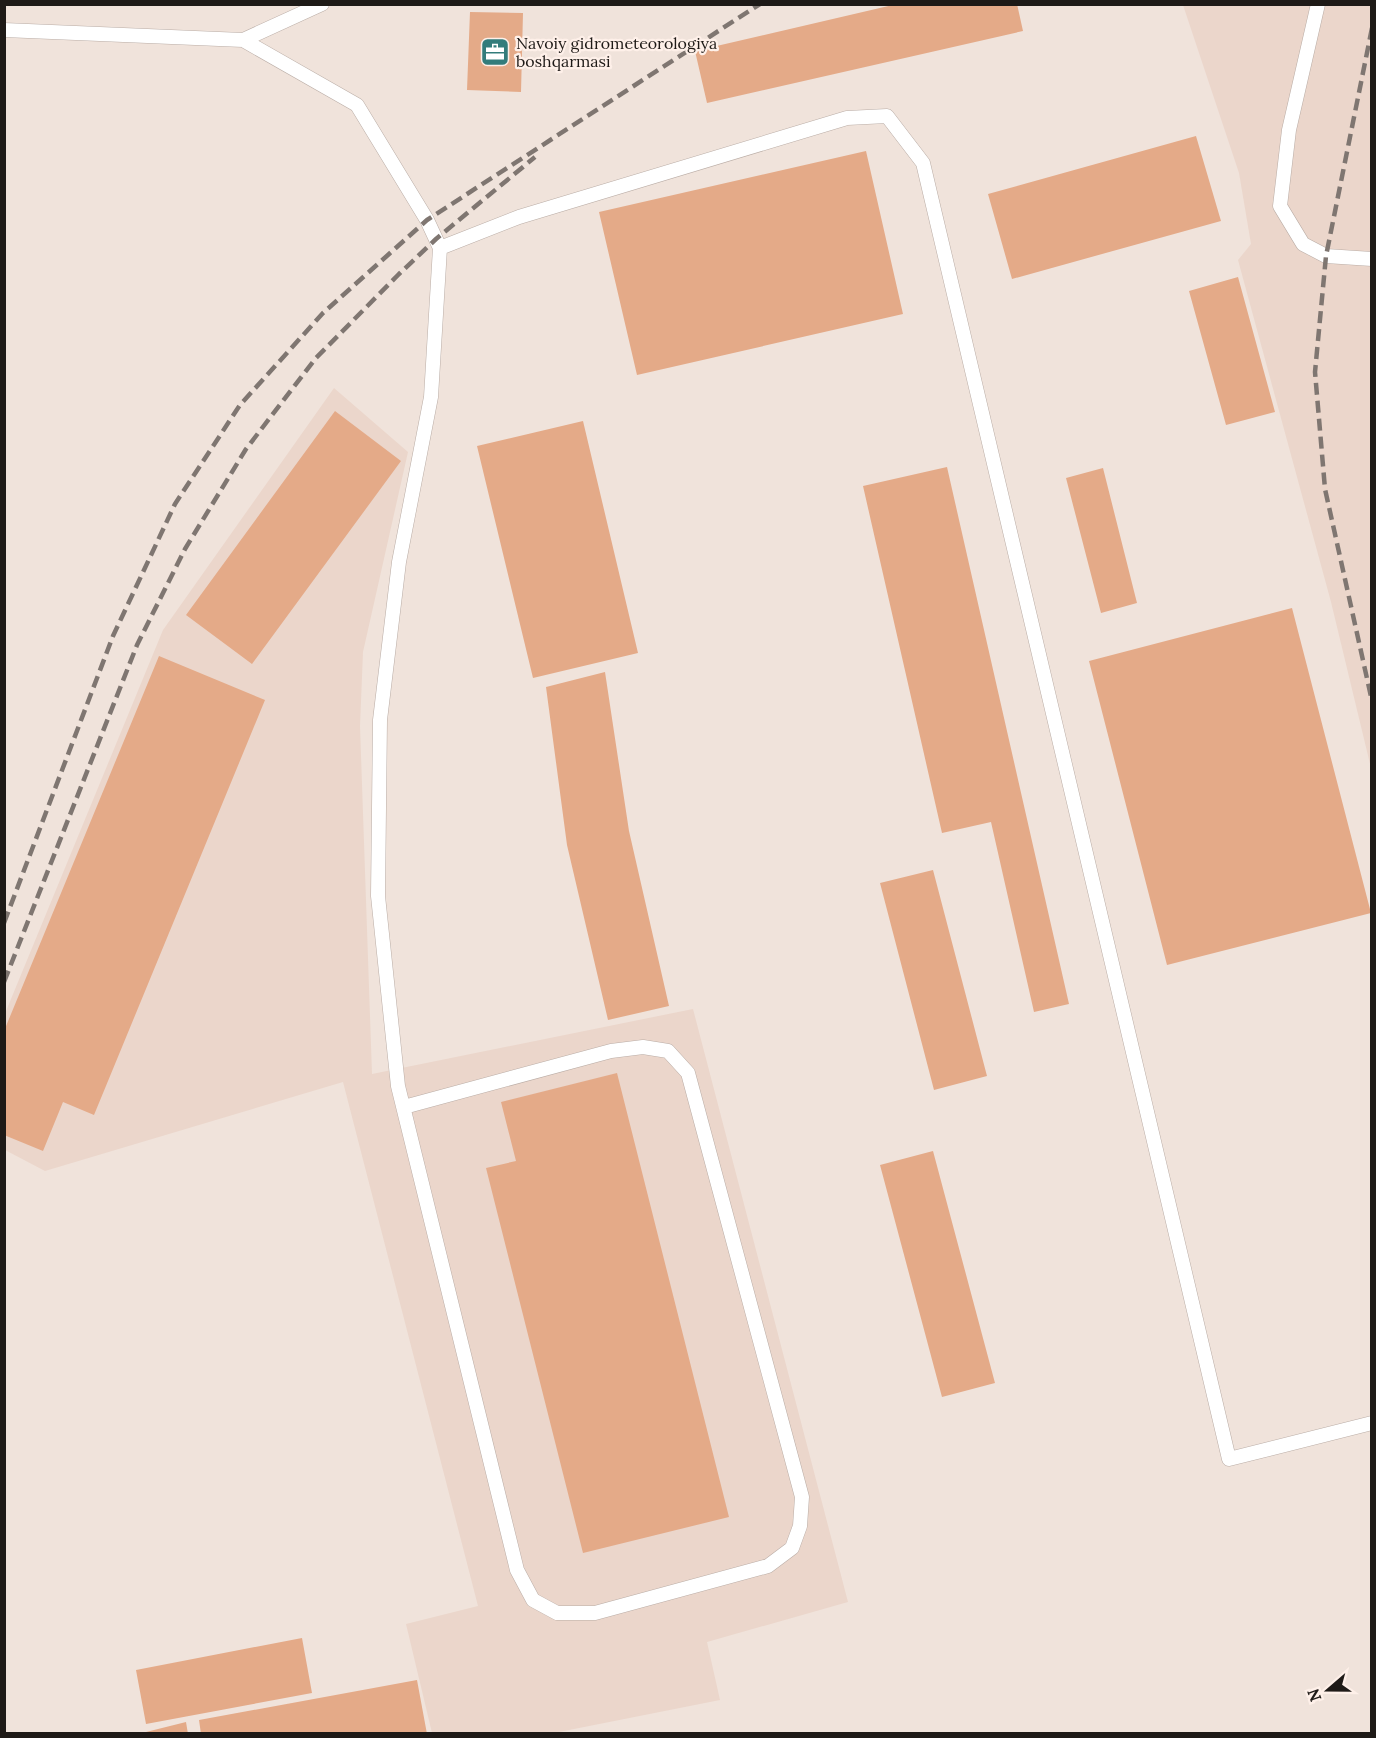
<svg xmlns="http://www.w3.org/2000/svg" width="1376" height="1738" font-family="Lora,serif">
<style>
.built{fill:#ebd6cb}
.building{fill:#e4aa88}
.lines{fill:none;stroke-linecap:round;stroke-linejoin:round}
.service-casing{stroke:#baada6;stroke-width:15}
.service{stroke:#fff;stroke-width:14}
.rail{stroke:#7f7671;stroke-width:4.5;stroke-dasharray:12 6;stroke-linecap:butt}
.labels{text-anchor:middle;stroke-width:4.5;stroke-linejoin:round;paint-order:stroke}
.poi-label{font-size:16px;fill:#1e1a17;stroke:#fef0e9;text-anchor:start}
</style>
<rect width="100%" height="100%" fill="#f0e3db"/>
<!-- built -->
<path class="built" d="M1183,5H1371V768L1331,602L1238,260L1251,244L1239,173Z
M334,388L408,452L363,652L360,726L372,1074L693,1009L848,1602L707,1642L720,1700L554,1733H432L406,1624L478,1606L343,1082L45,1171L5,1150L4,1016L163,630Z"/>
<!-- building -->
<path class="building" d="M897,4H1017L1023,31L707,103L695,51Z
M470,12L523,13L521,92L467,90Z
M1196,136L1221,221L1012,279L988,194Z
M866,151L903,314L637,375L599,212Z
M1238,277L1275,412L1226,425L1189,291Z
M335,411L401,461L252,664L186,615Z
M583,421L638,653L533,678L477,446Z
M947,467L1069,1004L1034,1012L991,822L942,833L863,486Z
M1103,468L1137,603L1101,613L1066,478Z
M1292,608L1371,913L1167,965L1089,661Z
M159,656L265,700L94,1115L63,1102L43,1151L4,1135V1031Z
M605,672L629,831L669,1006L608,1020L567,845L546,687Z
M933,870L987,1076L934,1090L880,883Z
M617,1073L729,1517L583,1553L486,1168L516,1161L501,1102Z
M933,1151L995,1383L942,1397L880,1165Z
M302,1638L312,1693L146,1724L136,1670Z
M417,1680L427,1734H201L199,1720Z
M186,1722L188,1734H143L142,1733Z"/>
<g class="lines">
<!-- service casing -->
<g class="service-casing">
<path id="service" d="M1318,4L1289,130L1280,206L1303,244L1326,256L1372,259
M4,30L243,40L357,105L427,220L440,248L431,397L399,562L380,720L378,896L398,1086L517,1570L533,1600L557,1613H595L768,1566L792,1548L800,1526L802,1497L688,1073L668,1051L643,1047L611,1051L404,1107
M243,40L322,4
M440,248L519,217L847,118L887,116L923,163L1229,1459L1372,1423"/>
</g>
<!-- service -->
<use href="#service" class="service"/>
<!-- rail -->
<path class="rail" d="M1372,28L1326,256L1315,372L1325,489L1372,701
M4,923L113,636L175,504L240,405L323,313L427,220L760,4
M4,982L137,645L185,549L246,449L316,358L399,274L436,239L535,157"/>
</g>
<!-- icons -->
<defs>
<g id="office-square" transform="scale(1.5)"><rect x="-9" y="-9" width="18" height="18" rx="4" fill="#337c7b" stroke="#fef0e9"/><path d="M-6-3h4V-5.5h4V-3h4V5H-6ZM-1-4.5V-3h2v-1.5ZM-6 0V1H6V0Z" fill="#fff"/></g>
</defs>
<g fill-rule="evenodd">
<use href="#office-square" x="495" y="52"/>
</g>
<g class="labels">
<!-- poi labels -->
<g class="poi-label">
<text x="516" y="49">Navoiy gidrometeorologiya<tspan x="516" dy="18">boshqarmasi</tspan></text>
</g>
</g>
<!-- border -->
<rect width="1376" height="1738" fill="none" stroke="#1e1a17" stroke-width="12"/>
<!-- north arrow -->
<g transform="translate(1328 1690) rotate(250)" stroke="#fef0e9" stroke-width="4.5" paint-order="stroke">
<path d="M0-4.5L10 22L0 15L-10 22Z" fill="#1e1a17"/>
<text y="-9" font-size="16" font-weight="bold" text-anchor="middle" fill="#1e1a17">N</text>
</g>
</svg>
